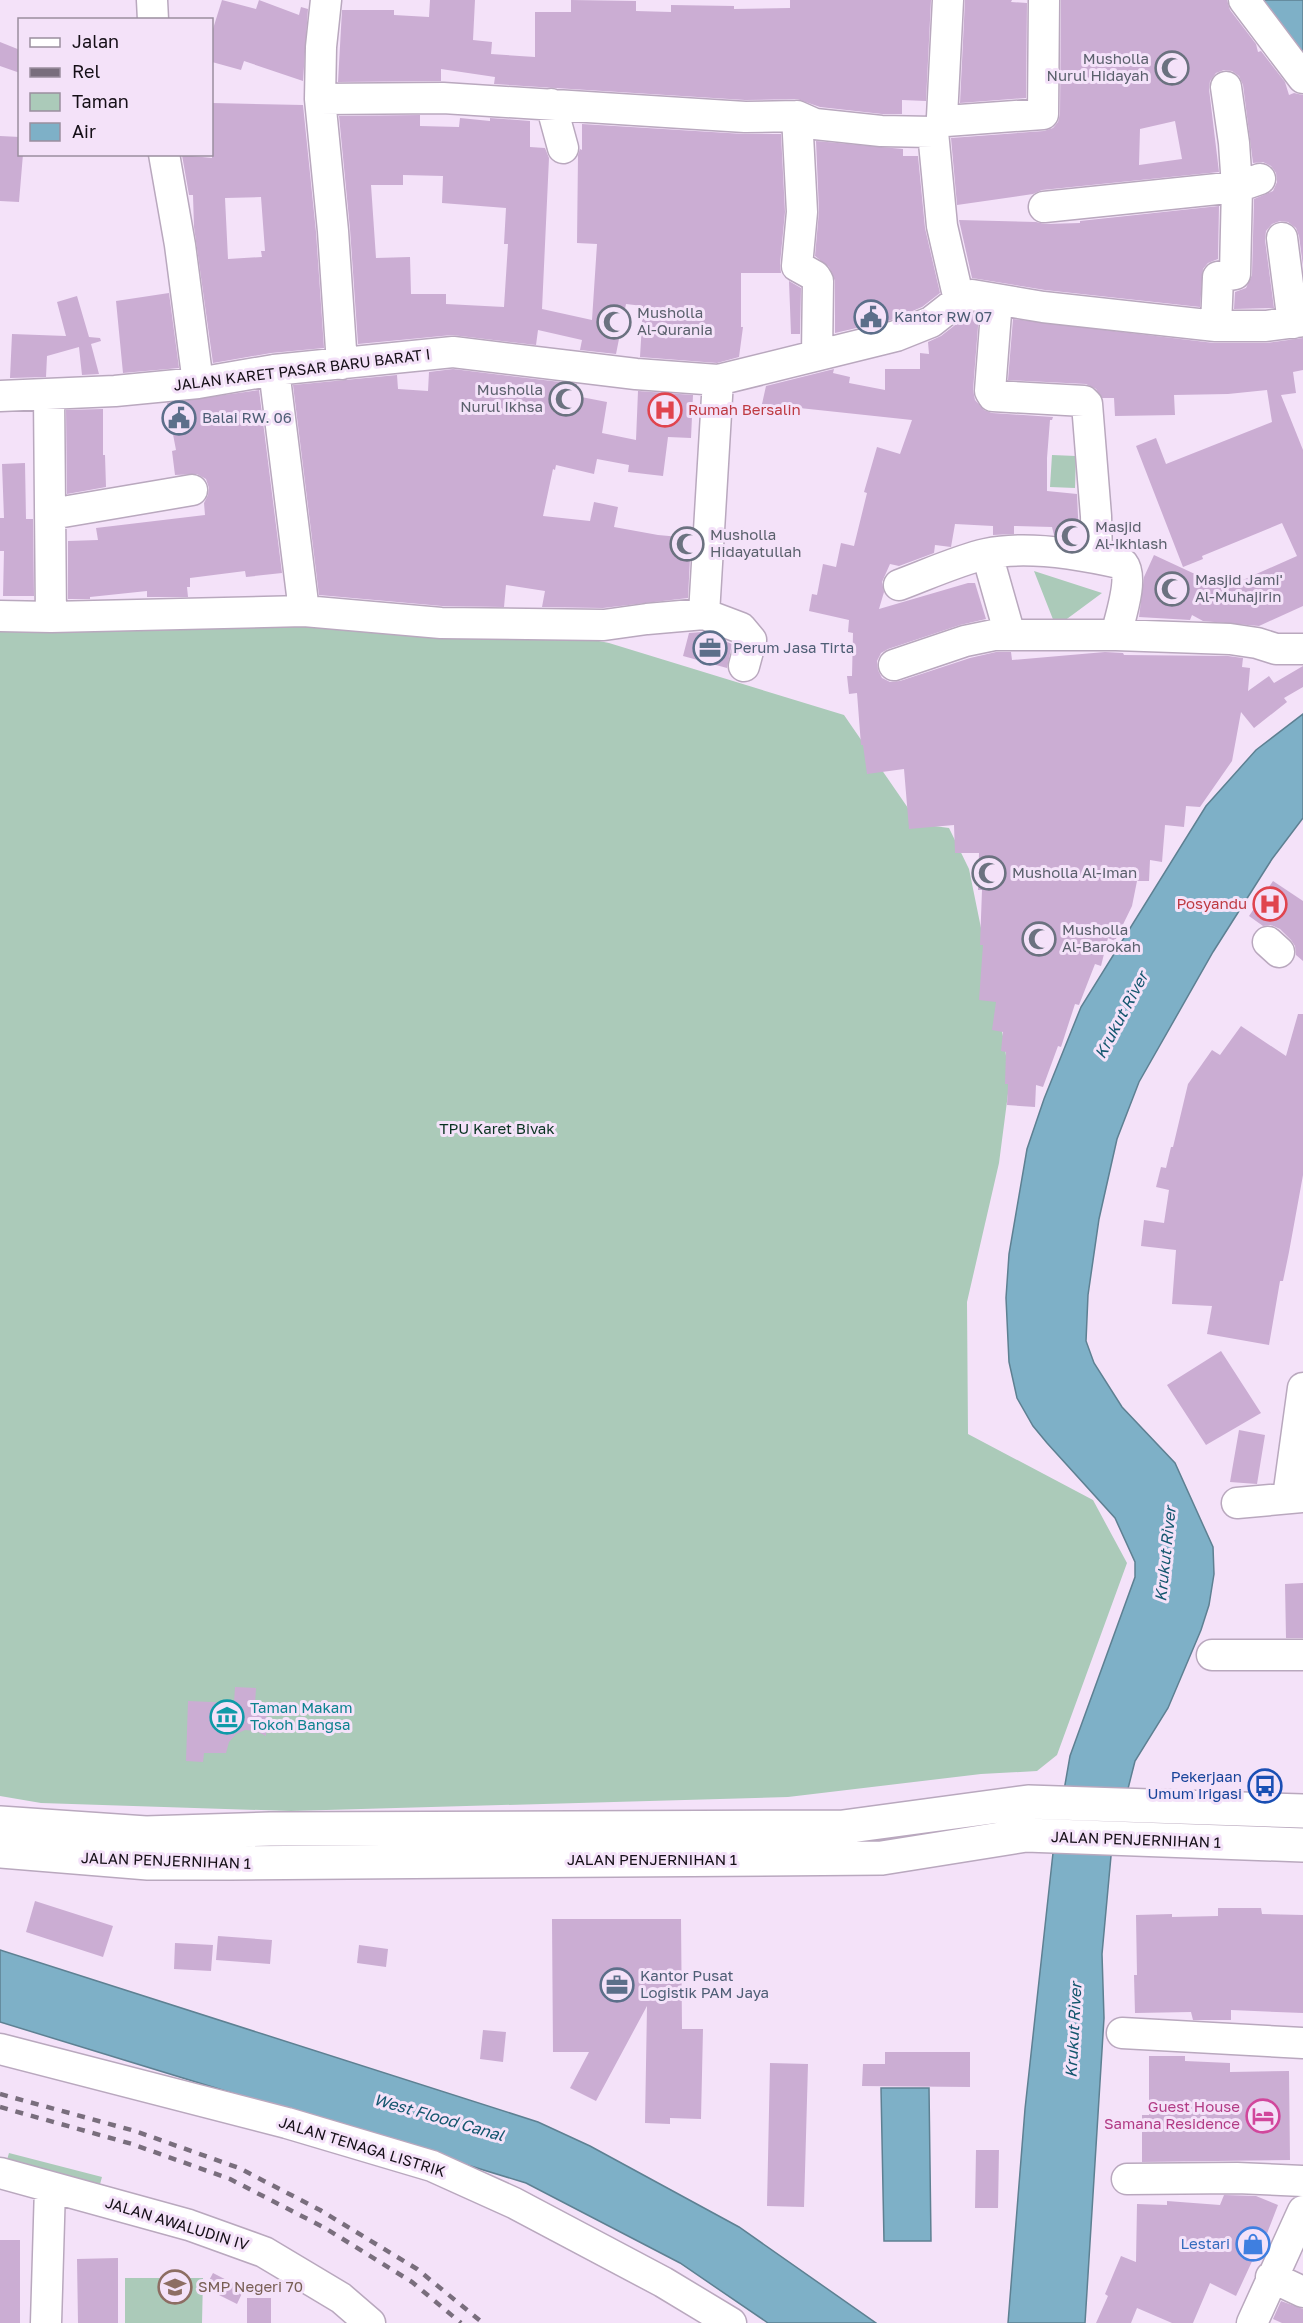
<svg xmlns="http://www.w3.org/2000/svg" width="1303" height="2323" font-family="'Golos Text',sans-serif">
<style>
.green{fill:#abcab9}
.water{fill:#7eb0c7;stroke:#5e8092;stroke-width:1.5}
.building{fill:#cbadd3;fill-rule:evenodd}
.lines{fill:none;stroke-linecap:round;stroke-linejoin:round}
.minor-casing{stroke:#b9a8be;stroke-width:33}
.major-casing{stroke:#b9a8be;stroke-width:36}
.minor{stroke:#fff;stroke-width:30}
.major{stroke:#fff;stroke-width:33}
.rail{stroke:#796e7d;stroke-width:4.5;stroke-dasharray:8 8;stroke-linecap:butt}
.labels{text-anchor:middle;stroke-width:6;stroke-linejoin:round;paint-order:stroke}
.worship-label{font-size:15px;fill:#5b616d;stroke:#f4e2f9;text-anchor:start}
.service-label{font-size:15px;fill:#4e5e75;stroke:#f4e2f9;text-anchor:start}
.street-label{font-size:15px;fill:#150f17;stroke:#f4e2f9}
.health-label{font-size:15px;fill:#be3a42;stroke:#f4e2f9;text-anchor:start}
.park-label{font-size:15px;fill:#093321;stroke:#f4e2f9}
.culture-label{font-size:15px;fill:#0d838f;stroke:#f4e2f9;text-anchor:start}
.transit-label{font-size:15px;fill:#164399;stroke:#f4e2f9;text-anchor:end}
.hotel-label{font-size:15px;fill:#b23c85;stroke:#f4e2f9;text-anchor:end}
.shop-label{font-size:15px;fill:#366cbe;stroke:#f4e2f9;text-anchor:end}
.education-label{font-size:15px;fill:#785e54;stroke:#f4e2f9;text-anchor:start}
.water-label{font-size:16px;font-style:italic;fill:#13566e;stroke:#f4e2f9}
</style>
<rect width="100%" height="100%" fill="#f4e2f9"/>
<!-- green -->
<path class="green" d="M1052,455L1076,456L1075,488L1050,487Z
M1034,571L1102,593L1056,627Z
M316,624L559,633L609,643L844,715L919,824L949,828L969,869L1005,1046L1009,1086L999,1163L967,1302L968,1434L1093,1500L1127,1563L1057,1755L1037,1771L981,1774L788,1797L291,1811L41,1803L0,1796V627Z
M9,2153L102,2177L97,2195L4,2170Z
M125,2278H203L202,2323H125Z"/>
<!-- water -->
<path class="water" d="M1250,0H1303V72Z
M1303,714V818L1272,859L1213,952L1139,1082L1117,1139L1099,1219L1088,1295L1086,1341L1094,1363L1122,1407L1175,1463L1213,1547L1214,1574L1209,1605L1201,1630L1168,1708L1135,1761L1111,1856L1102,1954L1104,2018L1085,2323H1008L1025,2109L1053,1853L1070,1756L1135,1577V1562L1115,1518L1047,1443L1033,1426L1017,1398L1009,1362L1006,1298L1009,1254L1027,1149L1044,1099L1081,1007L1206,806L1256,750Z
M0,1950L538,2122L590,2146L739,2227L876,2323H768L680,2263L526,2183L0,2022Z
M881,2088H929L931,2241H884Z"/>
<!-- building -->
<path class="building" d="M222,0L256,9L259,0L299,15L301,7L308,9L303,81L244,61L241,70L212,62V32Z
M430,0H475L473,40L492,42L491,54L535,57V12H571V0L636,1V11L671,12V5L734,6V9L790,8V0H931L926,101L902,100V114H882L820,107L797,99L745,100L494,84L495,77L441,69V81L338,82L342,10H394V15L429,17Z
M965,0H1012L1011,2L1027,3L1026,98L960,103Z
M1061,0H1227L1230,10L1256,44L1258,52L1261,51L1285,82L1289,95L1294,93L1303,95V266L1299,236L1296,228L1288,222L1280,221L1272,224L1266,231L1265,240L1274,308L1234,309L1235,292L1246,288L1252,275L1254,199L1273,191L1277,182L1276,173L1271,166L1263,162L1253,163L1243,85L1239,76L1232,71L1224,70L1216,73L1210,81L1209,89L1219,172L1042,190L1033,194L957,205L951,138L1044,131L1053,128L1058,122L1060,114ZM1175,121L1182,159L1139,165L1140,129Z
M0,42L20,50V73L0,66Z
M212,103L303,105L316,232L324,348L271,353L213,363L194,227L193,195H189L182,155L212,158ZM261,197L265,251H261L262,257L228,259L225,198Z
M420,115V126L459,127L460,118L490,121V118L530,121V147L545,148L549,158L542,309L592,320L597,244L577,243L578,155L580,149L582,150V124L744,134H781L785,212L780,264L781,273H741V327H743L739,357L717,363L640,357L643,306L626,304L616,354L580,350L582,340L538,330L536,345L452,335L358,344L350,229L339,116ZM403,175L443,176L442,203L506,208L504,244H508L504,307L446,304V294H411L410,257L376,258L371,185H403Z
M0,136L20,137V154H23L19,202L0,201Z
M816,141L903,149V156H918L925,228L940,293L922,307L891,320L835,333V281L829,267L815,256L819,211Z
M1219,206L1218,259L1208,263L1203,269L1200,307L1045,290L972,278L959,220L1036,222L1045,224L1080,223V221Z
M789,281L801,288L800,334H791Z
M169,293L179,368L123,373L116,301Z
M77,296L89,337L100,338L101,341L91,344L99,374L82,375L79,347L47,356L46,377L10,378L12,334L66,336L57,302Z
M974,313L979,314L973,390L975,400L984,410L992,413L1053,417L1052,420H1050L1047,458V491L1077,494L1079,538L1054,535L1052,527L1014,526V534L993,535V526L955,524L951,547L935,545L934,553L899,566L890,564L882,582L884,592L879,609L968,583H975L986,619L960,625L888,649L881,653L877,661L878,670L882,678L890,682L900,681L970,658L996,652H1011L1012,660L1105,652L1123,653L1124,655L1228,656L1243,658L1242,667L1250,668L1248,691L1269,676L1274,683L1303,666V687L1284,698L1287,702L1254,728L1241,712L1232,761L1200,807L1186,806L1184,827L1165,825L1162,862L1150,860L1149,881H1137L1132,906L1115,941L1108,938L1101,966L1095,964L1079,1005L1075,1004L1061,1047L1058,1046L1043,1087L1036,1085L1035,1107L1007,1105L1008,1084H1005L1006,1052L1001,1051L1003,1032L992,1030L996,1002L979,1000L983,945H980L982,890H978L979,853H955L954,825L909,829L904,769L867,774L863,745H861L857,693L849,694L847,676H852L853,633L848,632L849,620L809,611L812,594L817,595L823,564L836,567L841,543L854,546L867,493L864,492L877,447L900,454L912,420L762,404L766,386L834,369L833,373L850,377L849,383L885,390V369H920V353L929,354L928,342L941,336L968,315Z
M1013,319L1214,343H1266L1303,338V370L1293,372L1296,393L1281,395L1303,450V606L1259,626L1203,621L1192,615L1190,620L1139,617L1144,577L1154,555L1225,588L1297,556L1282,523L1202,556L1203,559L1183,567L1136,446L1156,438L1166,464L1272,422L1267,390L1228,394L1174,395L1175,415L1115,416L1114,398H1102L1096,389L1086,384L1008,380Z
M453,369L577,384L576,396L607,402L602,433L636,440L638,391L693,395L691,438L668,437L663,476L628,472L629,465L597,459L594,474L556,465L555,470L553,469L543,516L590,521L594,502L618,507L614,527L658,535L691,538L688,598L603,608L542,607L545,591L506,585L504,607L442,606L319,595L293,385L397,375L398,389L428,391L429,372Z
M259,390L282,573L246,577L245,571L190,578V587H187L188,597H147V591L90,597V599H68V541L98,540L96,528L205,515L204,503L208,495L209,488L206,479L197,474L175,475L172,451L176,450L167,403Z
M103,409V455H105L106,487L67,494L66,410Z
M25,463L26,519H33L34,596H3L4,551H0V518H4L2,464Z
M702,632L732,644L727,668L683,656L689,633Z
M1273,881L1303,901V961L1296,955L1295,946L1291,940L1280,929L1271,925L1263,926L1249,916Z
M1298,1014H1303V1175L1289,1252L1283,1281H1280L1269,1345L1207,1334L1212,1306L1172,1304L1176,1250L1141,1246L1144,1220L1164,1223L1169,1190L1156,1187L1161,1167L1166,1168L1171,1147H1173L1188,1084L1212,1050L1220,1055L1241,1026L1286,1056Z
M1221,1351L1261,1413L1206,1445L1167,1385Z
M1239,1430L1265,1435L1257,1484L1230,1482Z
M1303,1583V1638H1286L1285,1584Z
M235,1687L256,1688L255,1704H267L266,1736L256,1731L245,1730L236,1734L229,1742L226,1753H204L203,1762L186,1761L188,1701L234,1703Z
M35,1901L113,1926L103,1957L26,1932Z
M1218,1908H1261L1262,1914L1303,1915V2013L1231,2010V2020H1193L1191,2012L1135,2013L1134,1975H1137L1136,1915L1172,1914V1917L1218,1916Z
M552,1919H681L682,2029H703L701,2119L670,2118V2124L645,2123L647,2006L596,2101L570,2088L589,2052H553Z
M218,1936L272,1940L270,1964L216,1960Z
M175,1943L213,1945L211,1971L174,1969Z
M359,1945L388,1949L386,1967L357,1963Z
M483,2030L506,2032L503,2062L480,2059Z
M885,2052H970V2087L862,2086L863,2064H885Z
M1149,2056H1185V2061L1230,2063V2072L1289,2071L1290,2160L1142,2162V2115H1149Z
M770,2063L808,2064L804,2207L767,2206Z
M976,2150H999L998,2208H975Z
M1224,2195L1256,2196L1278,2205L1258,2257L1255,2255L1236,2296L1210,2283L1193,2323H1172L1137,2308L1131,2323H1096L1108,2296L1105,2294L1121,2256L1136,2262L1137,2204L1167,2205V2201L1220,2205Z
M0,2240H20V2323H0Z
M118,2258V2323H78L77,2259Z
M213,2273L244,2289L237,2304L205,2288Z
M247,2298H271V2323H247Z
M1281,2301L1303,2309V2323H1282L1273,2319Z"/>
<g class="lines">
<!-- minor casing -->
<g class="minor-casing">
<path id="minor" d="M152,0L153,20
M326,0L321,47L320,99L333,231L342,364
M948,0L942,117L946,121L1043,114L1044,0
M1244,0L1303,78
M320,99L443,98L745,117L797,116L815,124L881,131L933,132L942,226L959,300
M551,104L563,148
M797,116L802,212L797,266L815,276L818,281L817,355
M164,154L180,245L198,383
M1044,207L1237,187L1260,179
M1282,238L1293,323
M997,300L990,391L993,396L1084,401L1087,404L1096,516L1097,558
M1216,326L1218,277L1235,274L1237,187L1234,143L1226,87
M274,370L304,611
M49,395L51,617
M0,396L115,391L198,383L274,370L453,352L636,374L718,380L896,336L931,322L959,300L972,295L1043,307L1216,326H1266L1303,321
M51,514L192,490
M987,554L1010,635
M899,585C926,575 959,560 986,554C1026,545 1084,555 1123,564C1134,578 1120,618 1116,635
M704,614L718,380
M0,616L51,617L304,611L441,623L604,625L647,619L704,614L741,628L751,640L744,666
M894,665L965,641L994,635H1116L1230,639L1257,643L1276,649H1303
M1268,942L1279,952
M1288,1497L1303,1388
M1237,1503L1303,1497
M1212,1655H1303
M1122,2033L1303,2043
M0,2049L287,2123L432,2166L514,2203L663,2282L731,2323
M0,2173L189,2225L264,2252L341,2298L370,2323
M1127,2179L1237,2178L1303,2181
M1271,2277L1303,2292
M46,2323L50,2187
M1252,2323L1303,2211"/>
</g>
<!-- major casing -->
<g class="major-casing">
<path id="major" d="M0,1823L146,1833L270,1829L843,1827L1028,1802L1303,1811
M0,1851L148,1863H230L882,1858L1026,1835L1303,1845"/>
</g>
<!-- minor -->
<use href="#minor" class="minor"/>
<!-- major -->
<use href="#major" class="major"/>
<!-- rail -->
<path class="rail" d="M0,2094L135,2131L239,2168L320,2210L417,2269L483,2323
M0,2107L132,2144L230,2179L325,2228L412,2282L461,2323"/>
</g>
<!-- icons -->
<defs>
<g id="mosque-ring" transform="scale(1.725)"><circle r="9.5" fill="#f4e2f9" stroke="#6b7280" stroke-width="1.5"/><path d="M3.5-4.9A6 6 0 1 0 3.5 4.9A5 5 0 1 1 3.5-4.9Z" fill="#6b7280"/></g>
<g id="civic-ring" transform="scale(1.725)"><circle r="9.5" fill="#f4e2f9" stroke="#5c6f8a" stroke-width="1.5"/><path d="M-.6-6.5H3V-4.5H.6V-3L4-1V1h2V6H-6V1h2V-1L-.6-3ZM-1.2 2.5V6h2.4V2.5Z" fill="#5c6f8a"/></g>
<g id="hospital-ring" transform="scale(1.725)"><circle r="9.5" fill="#f4e2f9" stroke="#e0444e" stroke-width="1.5"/><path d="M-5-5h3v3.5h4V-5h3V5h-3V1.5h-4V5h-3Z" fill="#e0444e"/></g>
<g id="office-ring" transform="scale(1.725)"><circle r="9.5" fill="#f4e2f9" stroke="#5c6f8a" stroke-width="1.5"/><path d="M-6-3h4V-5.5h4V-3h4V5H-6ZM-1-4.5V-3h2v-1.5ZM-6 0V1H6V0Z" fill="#5c6f8a"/></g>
<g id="museum-ring" transform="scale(1.725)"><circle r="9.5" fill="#f4e2f9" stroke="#0f9aa8" stroke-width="1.5"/><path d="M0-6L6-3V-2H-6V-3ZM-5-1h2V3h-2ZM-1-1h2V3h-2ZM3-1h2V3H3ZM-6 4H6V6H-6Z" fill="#0f9aa8"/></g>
<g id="bus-ring" transform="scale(1.725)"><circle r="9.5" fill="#f4e2f9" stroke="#1a4fb4" stroke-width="1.5"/><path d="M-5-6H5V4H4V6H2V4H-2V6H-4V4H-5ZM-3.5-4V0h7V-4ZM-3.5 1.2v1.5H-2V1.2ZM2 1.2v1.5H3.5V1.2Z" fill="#1a4fb4"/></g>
<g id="hotel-ring" transform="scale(1.725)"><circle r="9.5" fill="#f4e2f9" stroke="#d1479c" stroke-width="1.5"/><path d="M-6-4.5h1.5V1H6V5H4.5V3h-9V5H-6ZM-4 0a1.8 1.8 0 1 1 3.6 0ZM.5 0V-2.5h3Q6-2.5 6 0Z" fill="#d1479c"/></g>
<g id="shop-ring" transform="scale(1.725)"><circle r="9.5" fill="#f4e2f9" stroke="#3f7fe0" stroke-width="1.5"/><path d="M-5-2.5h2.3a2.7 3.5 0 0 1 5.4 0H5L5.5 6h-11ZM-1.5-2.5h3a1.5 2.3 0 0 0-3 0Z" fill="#3f7fe0"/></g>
<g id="school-ring" transform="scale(1.725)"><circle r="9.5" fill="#f4e2f9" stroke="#8d6e63" stroke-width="1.5"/><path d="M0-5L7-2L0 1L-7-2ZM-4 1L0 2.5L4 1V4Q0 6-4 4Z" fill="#8d6e63"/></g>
</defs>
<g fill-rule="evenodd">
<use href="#mosque-ring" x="1172" y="68"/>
<use href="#civic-ring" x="871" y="317"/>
<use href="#mosque-ring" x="614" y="322"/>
<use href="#mosque-ring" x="566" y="399"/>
<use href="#hospital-ring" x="665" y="410"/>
<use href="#civic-ring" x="179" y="418"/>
<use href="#mosque-ring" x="1072" y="536"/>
<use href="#mosque-ring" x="687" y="544"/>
<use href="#mosque-ring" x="1172" y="589"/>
<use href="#office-ring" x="710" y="648"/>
<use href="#mosque-ring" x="989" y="873"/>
<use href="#hospital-ring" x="1270" y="904"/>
<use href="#mosque-ring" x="1039" y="939"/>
<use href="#museum-ring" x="227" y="1717"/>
<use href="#bus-ring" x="1265" y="1786"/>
<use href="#office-ring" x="617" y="1985"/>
<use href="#hotel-ring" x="1263" y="2116"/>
<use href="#shop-ring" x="1253" y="2244"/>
<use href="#school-ring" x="175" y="2287"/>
</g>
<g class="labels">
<!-- worship labels -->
<g class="worship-label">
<text x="1149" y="64" text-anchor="end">Musholla<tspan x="1149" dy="17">Nurul Hidayah</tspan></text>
<text x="637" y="318">Musholla<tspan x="637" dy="17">Al-Qurania</tspan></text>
<text x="543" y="395" text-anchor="end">Musholla<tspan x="543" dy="17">Nurul Ikhsa</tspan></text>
<text x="1095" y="532">Masjid<tspan x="1095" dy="17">Al-Ikhlash</tspan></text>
<text x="710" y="540">Musholla<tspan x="710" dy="17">Hidayatullah</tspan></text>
<text x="1195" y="585">Masjid Jami'<tspan x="1195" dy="17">Al-Muhajirin</tspan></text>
<text x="1012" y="878">Musholla Al-Iman</text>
<text x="1062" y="935">Musholla<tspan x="1062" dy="17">Al-Barokah</tspan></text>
</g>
<!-- service labels -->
<g class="service-label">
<text x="894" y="322">Kantor RW 07</text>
<text x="202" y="423">Balai RW. 06</text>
<text x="733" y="653">Perum Jasa Tirta</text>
<text x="640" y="1981">Kantor Pusat<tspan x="640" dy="17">Logistik PAM Jaya</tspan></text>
</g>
<!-- street labels -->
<g class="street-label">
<text transform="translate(302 370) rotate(-7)" y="5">JALAN KARET PASAR BARU BARAT I</text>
<text transform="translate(1136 1840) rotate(2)" y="5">JALAN PENJERNIHAN 1</text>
<text x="652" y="1865">JALAN PENJERNIHAN 1</text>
<text transform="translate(166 1861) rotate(2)" y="5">JALAN PENJERNIHAN 1</text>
<text transform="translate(362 2147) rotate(17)" y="5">JALAN TENAGA LISTRIK</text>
<text transform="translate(177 2224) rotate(17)" y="5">JALAN AWALUDIN IV</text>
</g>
<!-- health labels -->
<g class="health-label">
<text x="688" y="415">Rumah Bersalin</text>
<text x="1247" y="909" text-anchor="end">Posyandu</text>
</g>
<!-- park labels -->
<g class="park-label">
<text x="497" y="1134">TPU Karet Bivak</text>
</g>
<!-- culture labels -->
<g class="culture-label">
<text x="250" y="1713">Taman Makam<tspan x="250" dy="17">Tokoh Bangsa</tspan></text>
</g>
<!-- transit labels -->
<g class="transit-label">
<text x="1242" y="1782">Pekerjaan<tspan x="1242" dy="17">Umum Irigasi</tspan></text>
</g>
<!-- hotel labels -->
<g class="hotel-label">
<text x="1240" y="2112">Guest House<tspan x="1240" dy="17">Samana Residence</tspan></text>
</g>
<!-- shop labels -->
<g class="shop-label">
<text x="1230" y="2249">Lestari</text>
</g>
<!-- education labels -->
<g class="education-label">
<text x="198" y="2292">SMP Negeri 70</text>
</g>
<!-- water labels -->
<g class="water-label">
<text transform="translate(1121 1015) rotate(-62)" y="6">Krukut River</text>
<text transform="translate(1165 1554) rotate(-84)" y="6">Krukut River</text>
<text transform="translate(1073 2030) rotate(-87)" y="6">Krukut River</text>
<text transform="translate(439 2117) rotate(16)" y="6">West Flood Canal</text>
</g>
</g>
<!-- legend -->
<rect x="18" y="18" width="195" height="138" fill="#f4e2f9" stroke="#9b8e9f" stroke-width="1.5"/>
<rect x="30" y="38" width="30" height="9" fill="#ffffff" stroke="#9b8e9f" stroke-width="1.5"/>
<text x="72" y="48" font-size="18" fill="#150f17">Jalan</text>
<rect x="30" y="68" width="30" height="9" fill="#796e7d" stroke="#9b8e9f" stroke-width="1.5"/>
<text x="72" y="78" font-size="18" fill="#150f17">Rel</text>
<rect x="30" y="93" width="30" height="18" fill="#abcab9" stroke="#9b8e9f" stroke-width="1.5"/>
<text x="72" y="108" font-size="18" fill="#150f17">Taman</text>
<rect x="30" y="123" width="30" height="18" fill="#7eb0c7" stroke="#9b8e9f" stroke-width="1.5"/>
<text x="72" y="138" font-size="18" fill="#150f17">Air</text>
</svg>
